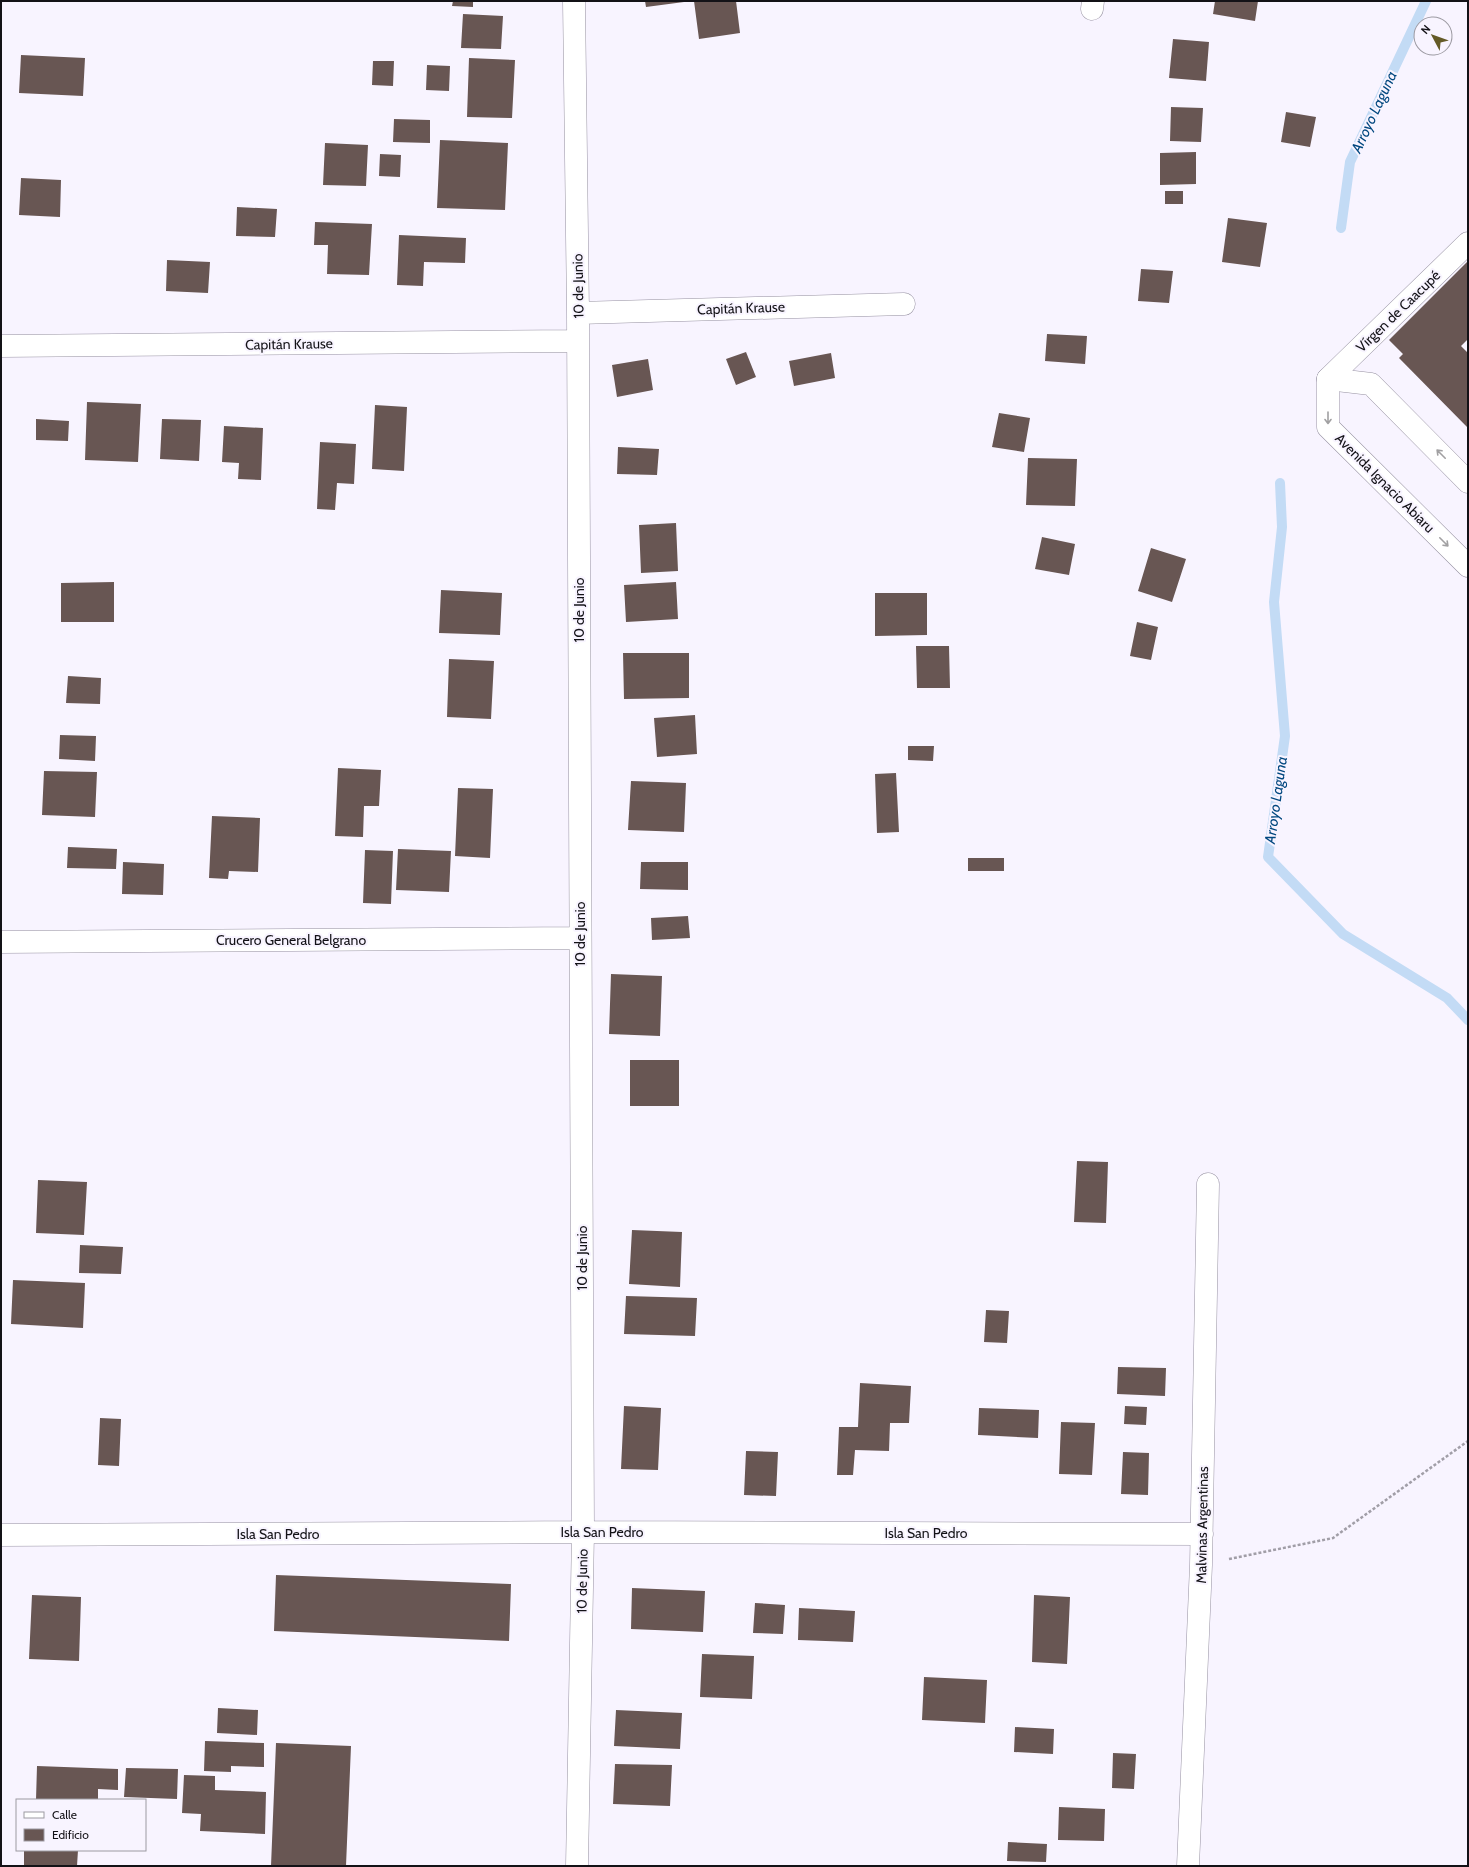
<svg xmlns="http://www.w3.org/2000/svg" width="1469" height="1867" font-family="Cabin,sans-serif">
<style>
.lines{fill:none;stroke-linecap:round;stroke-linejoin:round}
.stream{stroke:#c3dbf5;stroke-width:10}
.building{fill:#685653}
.minor-casing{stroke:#9792a2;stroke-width:23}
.tertiary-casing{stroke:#9792a2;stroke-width:23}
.path{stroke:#a19ea7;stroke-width:2.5;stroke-dasharray:3 2;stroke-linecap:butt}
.minor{stroke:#fff;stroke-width:22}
.tertiary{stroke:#fff;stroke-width:22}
.oneway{stroke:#a1a0a2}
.labels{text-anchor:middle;stroke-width:4;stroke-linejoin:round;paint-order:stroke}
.street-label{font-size:14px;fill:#131217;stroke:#f8f4ff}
.water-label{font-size:15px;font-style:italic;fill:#00477f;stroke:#f8f4ff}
</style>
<rect width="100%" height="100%" fill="#f8f4ff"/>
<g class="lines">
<!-- stream -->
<path class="stream" d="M1341,228L1350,162L1426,1
M1280,483L1282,527L1274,602L1285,736L1268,857L1343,934L1447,998L1468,1020"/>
</g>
<!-- building -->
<path class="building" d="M453,1H473V7L452,6Z
M645,1H684V2L646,7Z
M694,1H736L740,33L699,39Z
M1215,1H1258L1255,21L1213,14Z
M463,14L503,16L501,49L461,48Z
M1173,39L1209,42L1206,81L1169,78Z
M21,55L85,58L83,96L19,93Z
M469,58L515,60L512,118L467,117Z
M373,61H394L393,86L372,85Z
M427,65L450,66L449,91L426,90Z
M1171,107L1203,108L1201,142L1170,141Z
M1286,112L1316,117L1310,147L1281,142Z
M394,119L430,120V143L393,142Z
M440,140L508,143L505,210L437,208Z
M325,143L368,145L366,186L323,185Z
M1196,152V184L1160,185V153Z
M380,154L401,155L400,177L379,176Z
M21,178L61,180L60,217L19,215Z
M1165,191H1183V204H1165Z
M237,207L277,209L275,237L236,236Z
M1228,218L1267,223L1260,267L1222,262Z
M315,222L372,224L369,275L327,274L328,245H314Z
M399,235L466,238L465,263L424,262L423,286L397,285Z
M167,260L210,262L208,293L166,291Z
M1468,261V339L1461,346L1468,353V428L1399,358L1403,354L1389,340Z
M1141,269L1173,271L1169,303L1138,301Z
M1047,334L1087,336L1085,364L1045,361Z
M746,352L756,377L736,385L726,359Z
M831,353L835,378L794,386L789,361Z
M648,359L653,390L617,397L612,365Z
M87,402L141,404L138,462L85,460Z
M375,405L407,407L404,471L372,469Z
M999,413L1030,418L1024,452L992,447Z
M36,419L69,421L68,441L36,440Z
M162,419L201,420L199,461L160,459Z
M224,426L263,428L261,480L238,479L239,463L222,462Z
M320,442L356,444L354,484L337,483L335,510L317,509Z
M618,447L659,449L657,475L617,474Z
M1028,458L1077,459L1075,506L1026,505Z
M676,523L678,571L641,573L639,525Z
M1042,537L1075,544L1069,575L1035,569Z
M1151,548L1186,559L1172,602L1138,591Z
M114,582V622H61V583Z
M676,582L678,619L626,622L624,585Z
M441,590L502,593L500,635L439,633Z
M875,593H927V635L875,636Z
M1137,622L1158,627L1151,660L1130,656Z
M916,646H949L950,688H917Z
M623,653H689V698L624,699Z
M449,659L494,661L491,719L447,717Z
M68,676L101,678L100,704L66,703Z
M695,715L697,754L657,757L654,718Z
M60,735L96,736L95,761L59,759Z
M908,746H934L933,761L908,760Z
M338,768L381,770L379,806H364L363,837L335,836Z
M44,771L97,772L95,817L42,815Z
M896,773L899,832L877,833L875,774Z
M631,781L686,783L684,832L628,830Z
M458,788L493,789L490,858L455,856Z
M212,816L260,818L258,872L229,871L228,879L209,878Z
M68,847L117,849L116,869L67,868Z
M398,849L451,851L449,892L396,890Z
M365,850L393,851L391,904L363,903Z
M968,858H1004V871H968Z
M123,862L164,864L163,895L122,894Z
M641,862H688V890L640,889Z
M688,916L690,938L652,940L651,918Z
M611,974L662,976L660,1036L609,1034Z
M630,1060H679V1106H630Z
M1077,1161L1108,1162L1106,1223L1074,1222Z
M38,1180L87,1182L84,1235L36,1233Z
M632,1230L682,1232L680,1287L629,1284Z
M80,1245L123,1247L121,1274L79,1273Z
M13,1280L85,1283L83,1328L11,1324Z
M626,1296L697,1298L695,1336L624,1334Z
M986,1310L1009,1311L1007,1343L984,1342Z
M1118,1367L1166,1368L1165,1396L1117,1394Z
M860,1383L911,1386L909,1423H890L889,1451L855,1450L853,1475H837L839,1427H858Z
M624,1406L661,1408L658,1470L621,1469Z
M1125,1406L1147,1407L1146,1425L1124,1424Z
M979,1408L1039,1410L1038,1438L978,1435Z
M100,1418L121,1419L119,1466L98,1465Z
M1061,1422L1095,1423L1092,1475L1059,1474Z
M746,1451L778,1452L776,1496L744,1495Z
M1123,1452L1149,1453L1148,1495L1121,1494Z
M276,1575L511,1584L509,1641L274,1631Z
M632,1588L705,1591L703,1632L631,1629Z
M32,1595L81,1597L79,1661L29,1659Z
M1034,1595L1070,1597L1067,1664L1032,1662Z
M755,1603L785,1605L783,1634L753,1633Z
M799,1608L855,1611L853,1642L798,1640Z
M702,1654L754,1656L752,1699L700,1697Z
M924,1677L987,1680L985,1723L922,1720Z
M218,1708L258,1710L257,1735L217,1733Z
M616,1710L682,1713L680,1749L614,1746Z
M1015,1727L1054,1729L1053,1754L1014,1752Z
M205,1741L264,1743V1767L231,1766V1772L204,1771Z
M276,1743L351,1746L346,1866H271Z
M1113,1753L1136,1754L1134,1789L1112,1788Z
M615,1764L672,1765L670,1806L613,1804Z
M37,1766L118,1769V1790L98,1789V1800H36Z
M126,1768L178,1769L177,1799L124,1797Z
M184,1775L215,1776V1790L266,1792L265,1834L200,1831L201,1814L182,1813Z
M1059,1807L1105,1809L1104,1841L1058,1840Z
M1008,1842L1047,1844L1046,1862L1007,1861Z
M24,1850H78L77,1866H24Z"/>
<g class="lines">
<!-- minor casing -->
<g class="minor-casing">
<path id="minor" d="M574,1L578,313L583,1532L577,1866
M1092,9L1093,1
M578,313L904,304
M1,346L578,341
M1328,379L1468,243
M1,942L580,938
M1,1535L583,1532L1202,1534
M1188,1866L1201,1565L1208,1184"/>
</g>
<!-- tertiary casing -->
<g class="tertiary-casing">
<path id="tertiary" d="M1468,482L1371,384L1328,379V427L1468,566"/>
</g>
<!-- path -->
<path class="path" d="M1229,1559L1333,1538L1468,1441"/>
<!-- minor -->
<use href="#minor" class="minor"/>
<!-- tertiary -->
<use href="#tertiary" class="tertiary"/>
</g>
<!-- one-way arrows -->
<defs><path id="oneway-shaft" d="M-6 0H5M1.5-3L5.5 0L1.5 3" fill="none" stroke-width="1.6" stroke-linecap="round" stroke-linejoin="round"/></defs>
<g class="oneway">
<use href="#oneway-shaft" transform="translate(1328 418) rotate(90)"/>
<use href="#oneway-shaft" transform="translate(1441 454) rotate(-135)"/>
<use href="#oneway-shaft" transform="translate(1444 542) rotate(45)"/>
</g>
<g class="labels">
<!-- street labels -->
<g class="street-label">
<text transform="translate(578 286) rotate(-91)" y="5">10 de Junio</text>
<text transform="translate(741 308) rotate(-2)" y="5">Capitán Krause</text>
<text transform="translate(1398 311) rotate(-44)" y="5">Vírgen de Caacupé</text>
<text transform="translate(289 344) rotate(-1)" y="5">Capitán Krause</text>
<text transform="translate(1385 483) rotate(45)" y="5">Avenida Ignacio Abiaru</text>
<text transform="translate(579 610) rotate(-90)" y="5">10 de Junio</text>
<text transform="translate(580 934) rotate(-90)" y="5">10 de Junio</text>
<text x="291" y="945">Crucero General Belgrano</text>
<text transform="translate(582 1258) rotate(-90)" y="5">10 de Junio</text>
<text transform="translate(1202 1525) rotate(-89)" y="5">Malvinas Argentinas</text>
<text x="602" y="1537">Isla San Pedro</text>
<text x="926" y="1538">Isla San Pedro</text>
<text x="278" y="1539">Isla San Pedro</text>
<text transform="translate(582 1581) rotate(-89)" y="5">10 de Junio</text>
</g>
<!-- water labels -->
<g class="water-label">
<text transform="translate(1374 112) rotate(-65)" y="5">Arroyo Laguna</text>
<text transform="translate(1276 800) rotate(-82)" y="5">Arroyo Laguna</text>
</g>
</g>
<!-- border -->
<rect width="1469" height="1867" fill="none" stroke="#131217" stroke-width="4"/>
<!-- legend -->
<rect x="16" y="1799" width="130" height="52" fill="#f8f4ff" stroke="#9c9aa2"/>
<rect x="24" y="1812" width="20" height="6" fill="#ffffff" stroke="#9c9aa2"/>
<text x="52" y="1819" font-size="12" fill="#131217">Calle</text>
<rect x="24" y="1829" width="20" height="12" fill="#685653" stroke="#9c9aa2"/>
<text x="52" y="1839" font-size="12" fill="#131217">Edificio</text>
<!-- north arrow -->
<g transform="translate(1433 36) rotate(311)"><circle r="19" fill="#f8f4ff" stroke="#9c9aa2"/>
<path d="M0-3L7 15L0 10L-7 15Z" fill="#645a27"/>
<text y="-6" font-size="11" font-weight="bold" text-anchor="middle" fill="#131217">N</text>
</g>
</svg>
